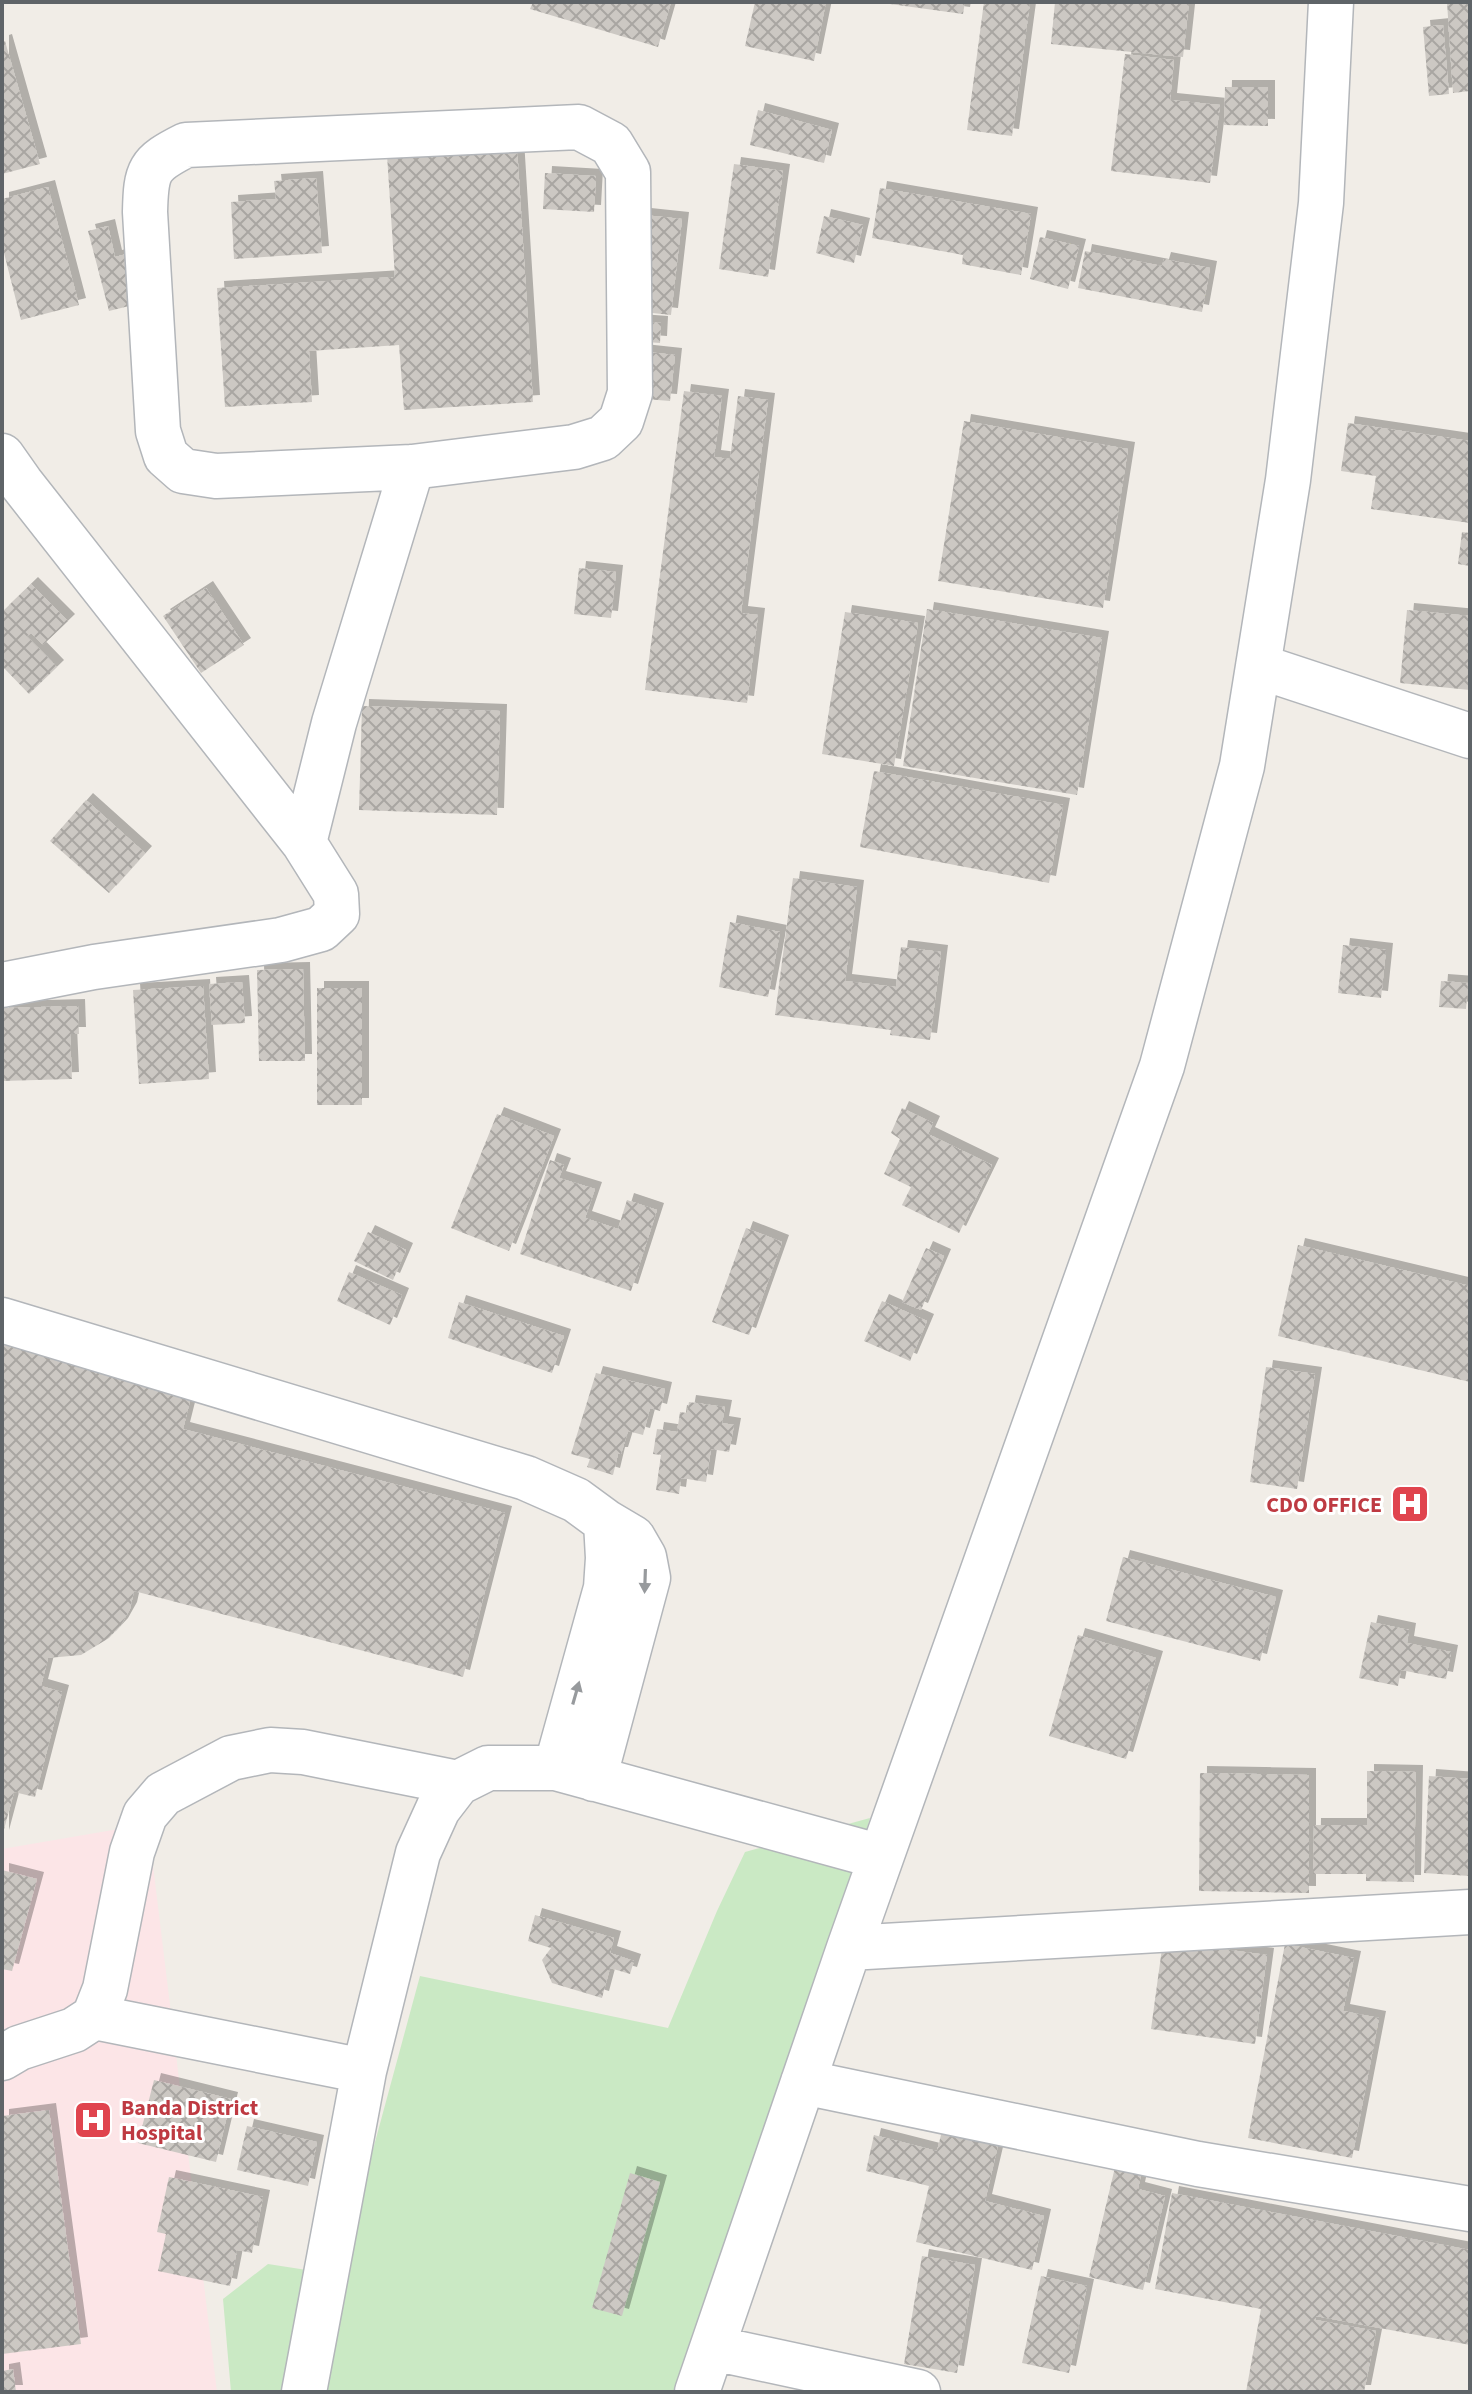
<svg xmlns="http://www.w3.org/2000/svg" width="1472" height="2394" font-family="'Source Sans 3',sans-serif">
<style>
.medical{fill:#fce5e7}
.green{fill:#cae9c4}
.building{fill:url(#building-cross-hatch);filter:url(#shadow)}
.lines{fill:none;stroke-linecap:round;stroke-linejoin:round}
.minor-casing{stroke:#b3b6ba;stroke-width:47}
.minor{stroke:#fff;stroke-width:44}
.oneway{fill:#979a9d}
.labels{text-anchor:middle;stroke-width:6;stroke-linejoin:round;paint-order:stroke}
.health-label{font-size:22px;font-weight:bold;fill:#be3a42;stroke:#fff;text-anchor:end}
</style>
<defs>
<pattern id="building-cross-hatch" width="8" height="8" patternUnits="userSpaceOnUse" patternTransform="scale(2)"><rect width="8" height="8" fill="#ccc8c3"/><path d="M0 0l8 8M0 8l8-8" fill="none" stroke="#a9a6a2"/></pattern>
<filter id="shadow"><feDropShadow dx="7" dy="-7" stdDeviation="0" flood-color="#0004"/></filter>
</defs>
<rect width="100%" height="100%" fill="#f1ede7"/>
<!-- medical -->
<path class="medical" d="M148,1824L217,2392H2V1849Z"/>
<!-- green -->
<path class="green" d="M870,1818L691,2392H231L223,2299L268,2264L339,2275L420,1976L668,2028L717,1911L745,1852Z"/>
<!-- building -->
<path class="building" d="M533,2H671L658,47L530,9Z
M755,2H826L814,61L745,46Z
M890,2H965L963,14L890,4Z
M984,2H1030L1012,136L967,130Z
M1055,2H1189L1183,57L1051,44Z
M1447,2H1470V91L1453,93Z
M1443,25L1449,94L1429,96L1423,27Z
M5,41L40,164L2,174V42Z
M1125,54L1174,60L1170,100L1220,105L1210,183L1111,171Z
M1225,87H1268V126L1224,125Z
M758,110L832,130L824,163L750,145Z
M517,147L533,402L404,410L399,345L309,351L312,402L225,407L217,288L395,277L387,155Z
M734,164L783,171L768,277L719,269Z
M545,173L596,176L594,212L543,209Z
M316,178L322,253L234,259L231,202L276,199L274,181Z
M48,187L79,305L21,320L2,245V199Z
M880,188L1031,214L1021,275L962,264L963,255L872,238Z
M644,215L682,219L671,315L634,311Z
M824,216L863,225L854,263L816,253Z
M108,226L115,257L138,251L129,306L109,311L88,231Z
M1040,237L1079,246L1068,289L1030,279Z
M1085,251L1162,266L1164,259L1210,268L1202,312L1078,288Z
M634,321L661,323L660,343L633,341Z
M638,351L675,355L670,401L633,398Z
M684,391L722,396L714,457L730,459L738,396L768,400L741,613L758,615L747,703L645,690Z
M964,421L1128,449L1103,608L938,581Z
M1348,423L1470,441V523L1371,509L1376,476L1341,471Z
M1462,532L1470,533V566L1458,564Z
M579,568L616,572L611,618L574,614Z
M31,584L68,621L43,645L31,633L27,636L57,667L29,694L2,666V612Z
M206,588L244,645L201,673L163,616Z
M927,609L1102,638L1077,795L903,766Z
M1407,610L1470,616V690L1400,683Z
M845,612L918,623L894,766L822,754Z
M362,706L500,711L497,815L359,810Z
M874,771L1063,805L1049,883L860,847Z
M86,800L145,853L109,893L50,841Z
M793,878L857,887L845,981L896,987L901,947L941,952L930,1040L890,1035L891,1030L775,1015Z
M730,922L780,932L768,997L719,987Z
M1343,945L1386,950L1381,998L1338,993Z
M303,969L305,1061H259L257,970Z
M1441,981L1468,983L1466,1009L1439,1007Z
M242,982L245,1023L212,1025L209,984Z
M203,986L209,1079L139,1084L133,990Z
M317,988H362V1105H317Z
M78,1006L79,1034H70L72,1079L2,1081V1008Z
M902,1108L933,1123L928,1134L992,1165L959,1233L902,1205L911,1187L884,1174L900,1139L891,1133Z
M497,1114L554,1136L509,1251L451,1228Z
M550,1160L564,1165L559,1178L595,1189L585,1218L618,1229L627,1200L657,1210L631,1291L520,1254Z
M746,1228L782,1242L749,1335L712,1322Z
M368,1232L406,1250L393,1280L354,1261Z
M1298,1245L1470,1286V1382L1278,1336Z
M926,1248L944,1256L921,1310L902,1302Z
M349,1272L402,1295L390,1325L337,1301Z
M882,1301L927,1321L910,1361L864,1341Z
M459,1302L564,1336L552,1373L448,1338Z
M2,1339L193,1389L183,1429L505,1513L463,1677L134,1591L130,1609L121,1625L109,1638L81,1655L48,1658L41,1686L62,1692L35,1797L14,1792L2,1837Z
M1266,1367L1315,1374L1297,1489L1250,1482Z
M596,1373L665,1389L660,1411L650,1408L643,1435L628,1431L621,1454H618L613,1475L587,1467L590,1459L571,1454Z
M689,1402L725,1407L722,1423L734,1425L729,1452L711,1449L706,1482L681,1478L679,1494L656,1490L661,1455L653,1454L657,1429L677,1432L680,1412L687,1413Z
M1123,1557L1276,1597L1260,1661L1106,1621Z
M1371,1622L1409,1630L1407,1643L1451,1652L1446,1679L1401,1670L1398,1686L1359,1678Z
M1078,1635L1156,1658L1126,1759L1049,1736Z
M1367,1771L1416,1772L1414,1882L1366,1881V1874H1313L1314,1825H1367Z
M1200,1773L1309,1775V1893L1199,1891Z
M1429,1776L1470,1779V1876L1424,1873Z
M2,1870L37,1879L12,1971L2,1969Z
M535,1915L614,1938L610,1953L634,1961L630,1974L610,1968L602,1998L552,1983L542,1960L551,1948L528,1941Z
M1163,1941L1267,1955L1255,2044L1151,2029Z
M1285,1944L1354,1958L1343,2011L1379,2018L1352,2158L1248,2138Z
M154,2080L231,2099L216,2162L138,2143Z
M49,2110L81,2344L2,2354V2116Z
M247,2126L317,2142L308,2186L237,2170Z
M943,2127L999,2141L985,2201L1044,2216L1032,2270L916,2242L929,2186L866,2171L874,2135L937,2151Z
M1116,2163L1142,2170L1138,2189L1165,2196L1143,2290L1089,2277Z
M630,2173L660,2182L622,2316L592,2308Z
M169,2177L263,2197L252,2253L237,2250L230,2286L158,2271L166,2234L157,2232Z
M1172,2193L1470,2250V2345L1316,2316V2320L1376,2331L1364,2392H1246L1261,2309L1155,2289Z
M922,2256L975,2265L957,2373L904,2364Z
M1041,2276L1087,2286L1069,2373L1022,2363Z
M13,2369L16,2392H2V2371Z"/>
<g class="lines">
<!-- minor casing -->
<g class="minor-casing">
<path id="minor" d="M579,127L611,144L628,172L630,393L621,421L603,438L574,447L412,467L216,476L183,471L166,456L158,431L145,212C146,170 148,164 186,145Z
M2,456L21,483L304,843L336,894L337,914L321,929L281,940L94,967L2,985
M1258,666L1470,736
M304,843L334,723L412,467
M2,1320L526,1478L576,1500L606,1522L633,1538L644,1557L648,1578L594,1779
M556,1768L606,1588L608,1558L606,1522
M849,1948L1470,1912
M94,2017L364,2071
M2,2058L19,2048L74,2030L94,2017L105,1989L132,1852L145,1815L163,1794L231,1758L270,1750L303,1752L458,1783
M803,2082L1198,2164L1470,2209
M713,2348L918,2392
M304,2392L364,2071L418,1853L438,1809L458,1783L488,1768H556L881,1857
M697,2392L849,1948L1162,1066L1242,766L1288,480L1321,203L1331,2"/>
</g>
<!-- minor -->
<use href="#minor" class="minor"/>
</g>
<!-- one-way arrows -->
<defs><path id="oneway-solid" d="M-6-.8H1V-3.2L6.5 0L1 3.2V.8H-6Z" transform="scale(2)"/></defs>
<g class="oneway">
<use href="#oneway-solid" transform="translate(645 1581) rotate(92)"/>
<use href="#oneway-solid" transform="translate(576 1693) rotate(-74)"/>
</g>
<!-- icons -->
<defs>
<g id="hospital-square" transform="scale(2)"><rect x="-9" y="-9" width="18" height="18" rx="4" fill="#e0444e" stroke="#fff"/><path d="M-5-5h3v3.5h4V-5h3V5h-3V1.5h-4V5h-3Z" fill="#fff"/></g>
</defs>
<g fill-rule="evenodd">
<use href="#hospital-square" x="1410" y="1504"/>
<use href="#hospital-square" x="93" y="2120"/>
</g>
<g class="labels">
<!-- health labels -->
<g class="health-label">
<text x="1382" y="1512">CDO OFFICE</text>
<text x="121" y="2115" text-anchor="start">Banda District<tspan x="121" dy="25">Hospital</tspan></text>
</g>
</g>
<!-- border -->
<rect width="1472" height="2394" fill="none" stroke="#5f6468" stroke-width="8"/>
</svg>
